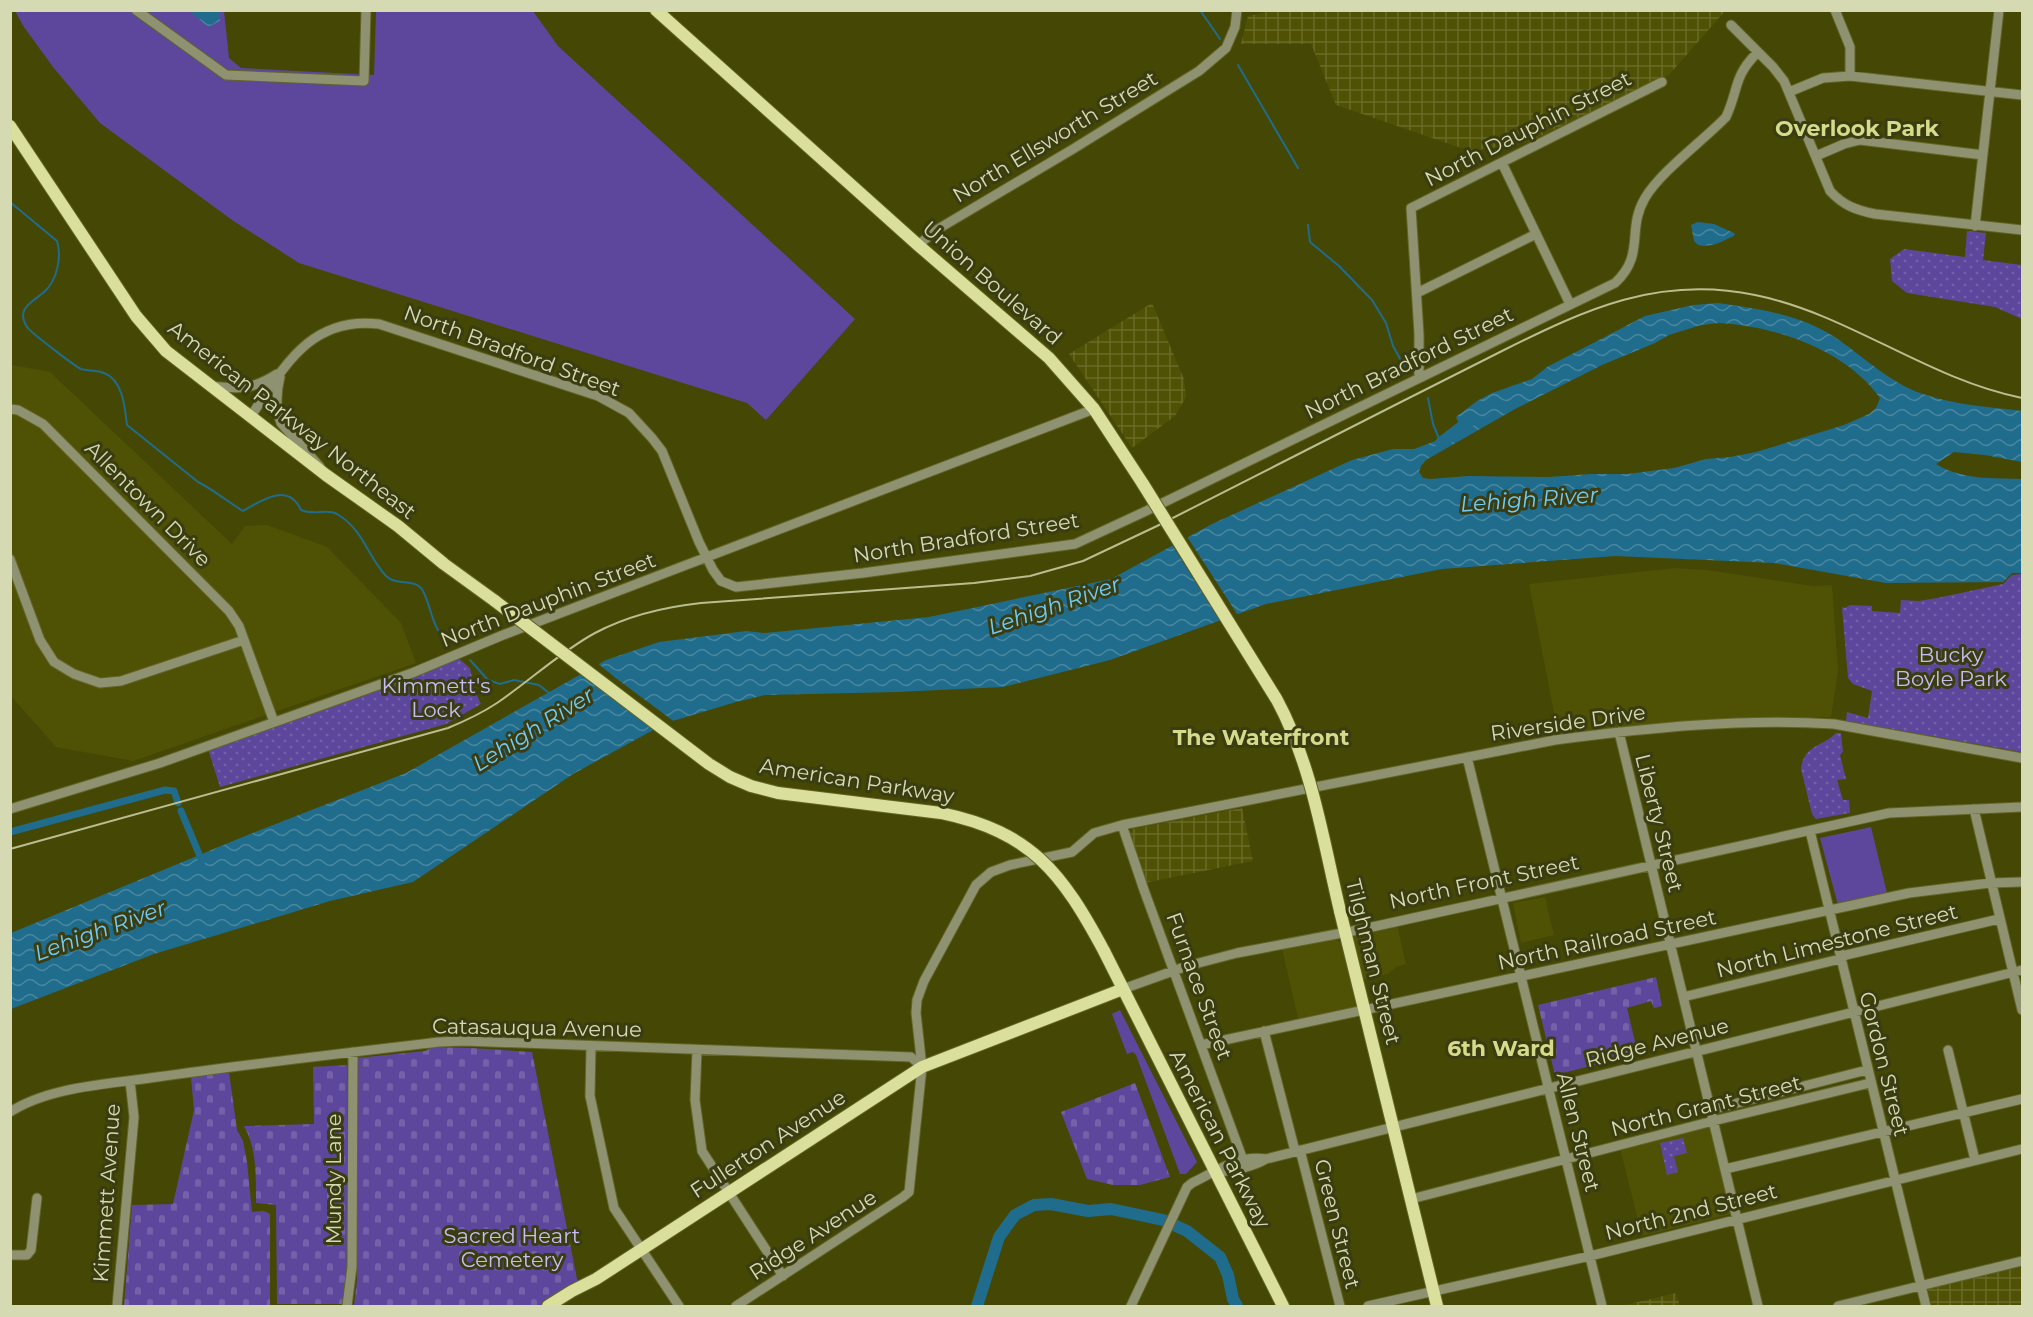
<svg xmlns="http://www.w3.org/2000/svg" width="2033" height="1317" font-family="Montserrat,sans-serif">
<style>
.built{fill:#4f5205}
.industrial{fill:url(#industrial-grid)}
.grass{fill:#5d479d}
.cemetery{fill:url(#cemetery-stones)}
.park{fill:url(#park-dots)}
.water{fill:url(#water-waves);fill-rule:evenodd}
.pier{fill:#454704}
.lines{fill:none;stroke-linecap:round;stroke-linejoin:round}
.stream{stroke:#206c8d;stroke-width:2}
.canal{stroke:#206c8d;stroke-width:7}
.river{stroke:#206c8d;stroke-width:12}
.minor-casing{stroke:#626427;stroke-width:11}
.major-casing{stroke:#626427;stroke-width:14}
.minor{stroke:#8f9271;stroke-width:9}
.major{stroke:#dadf9b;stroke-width:12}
.rail{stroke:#b9bd90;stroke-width:2}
.major-bridge-casing{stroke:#626427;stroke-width:14;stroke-linecap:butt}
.major-bridge{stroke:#dadf9b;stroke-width:12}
.labels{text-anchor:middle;stroke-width:6;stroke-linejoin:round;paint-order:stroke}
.street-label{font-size:21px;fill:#d6dab3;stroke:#3a3c11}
.park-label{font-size:21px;fill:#c6bef1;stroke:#3a3c11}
.neighbourhood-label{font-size:22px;font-weight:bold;fill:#d6db8b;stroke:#3a3c11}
.water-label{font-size:22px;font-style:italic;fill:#71cbf7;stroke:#3a3c11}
</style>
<defs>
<pattern id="industrial-grid" width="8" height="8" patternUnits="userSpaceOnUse" patternTransform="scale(1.5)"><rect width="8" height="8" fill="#4f5205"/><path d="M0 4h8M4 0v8" fill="none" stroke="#686a27"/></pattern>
<pattern id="cemetery-stones" width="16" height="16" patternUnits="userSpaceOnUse" patternTransform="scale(1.5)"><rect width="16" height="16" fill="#5d479d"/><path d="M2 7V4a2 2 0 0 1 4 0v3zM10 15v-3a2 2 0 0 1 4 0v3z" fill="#7461a8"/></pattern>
<pattern id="park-dots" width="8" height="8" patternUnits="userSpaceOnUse" patternTransform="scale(1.5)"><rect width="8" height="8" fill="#5d479d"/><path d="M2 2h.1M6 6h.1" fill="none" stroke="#7461a8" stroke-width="1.8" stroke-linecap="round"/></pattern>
<pattern id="water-waves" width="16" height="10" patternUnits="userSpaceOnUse" patternTransform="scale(1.5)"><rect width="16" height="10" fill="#206c8d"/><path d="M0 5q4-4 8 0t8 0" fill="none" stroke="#4a879f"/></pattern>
</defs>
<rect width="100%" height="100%" fill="#454704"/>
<!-- built -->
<path class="built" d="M10,361L12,365L50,372L232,544L245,526L267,525L327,547L401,623L416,663L133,761L56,747L11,696Z
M1675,568L1707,570L1813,586L1832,585L1838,671L1831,717L1704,720L1631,726L1564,735L1558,733L1529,584Z
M1545,897L1554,935L1521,943L1513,903Z
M1397,925L1406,964L1396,967L1388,974L1362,980L1352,941L1354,937L1357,934Z
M1335,939L1342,944L1358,1007L1299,1022L1282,949Z
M1709,1127L1712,1128L1731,1214L1642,1236L1620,1148Z"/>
<!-- industrial -->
<path class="industrial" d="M1272,11H1725L1669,75L1526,143L1470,151L1336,105L1311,44H1241L1248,16Z
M1152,303L1184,379L1186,397L1175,416L1132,448L1069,354Z
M1242,808L1253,861L1144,883L1129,834L1132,829Z
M2022,1265V1306H1932L1928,1290L1930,1287Z
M1676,1293L1680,1306H1621Z"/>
<!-- grass -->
<path class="grass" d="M15,11H224L229,58L241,68L374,75L376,11H533L558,46L855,319L766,420L747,403L299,263L232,220L100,123L53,67L24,27Z
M1871,827L1887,893L1838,905L1820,838Z
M1120,1010L1197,1162L1186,1174H1180L1136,1055L1133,1052L1127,1054L1112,1014Z"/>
<!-- cemetery -->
<path class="cemetery" d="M1656,977L1662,1006L1654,1008L1651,1001L1627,1008L1638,1054L1555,1075L1538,1005Z
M433,1047L471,1048L532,1052L578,1284L541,1306H354L357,1280V1058L425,1051Z
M347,1065V1123L350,1247L344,1304H277L276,1205L256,1203C256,1177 257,1149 244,1126L314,1124L313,1067Z
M229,1072L237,1130L243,1141L247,1162L252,1212L264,1211L270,1214V1306H124L132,1205L173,1204L194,1110L191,1077Z
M1135,1083L1170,1177L1140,1185H1113L1087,1179L1061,1112Z"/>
<!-- park -->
<path class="park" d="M1967,231L1986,233L1983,260L2022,265V319L1995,307L1907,293L1892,281L1890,259L1904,249L1965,257Z
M2022,574V752L1846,721L1847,712L1868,718L1872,691L1853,684L1848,678L1842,607L1845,608L1850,605L1872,606V611L1900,613L1901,600L1919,601L1937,598L2003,584L2012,575Z
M458,658L470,668L475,691L481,704L446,724L220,787L208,749Z
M1836,733H1841L1843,752L1840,755L1846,779L1837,780L1843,800H1849L1850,813L1816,819L1812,814L1801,769C1804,744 1823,747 1836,733Z
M1683,1138L1687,1153L1674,1156L1678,1172L1667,1175L1660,1143Z"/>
<!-- water -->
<path class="water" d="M190,11H219L220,21L208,27Z
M1698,222L1714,224L1734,233L1735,235C1724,241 1711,248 1698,245L1694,241L1691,225Z
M1718,303C1761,309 1803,315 1839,340C1866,359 1892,384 1923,394C1955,405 1990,407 2022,411V462L1985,455L1954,452L1936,464C1962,480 1993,478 2022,479V573H2012L2003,582L1886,583L1774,563L1616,556L1442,569L1266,604L1110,660L1003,687L897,692L765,695L736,702L666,723L573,774L413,882L330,901L154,954L11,1009V933L250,834L406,773L606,660L659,642L746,631L765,633L929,617L1111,579L1212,524L1352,460L1393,449H1414L1462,431L1456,417L1477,401L1492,393L1532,379L1547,367L1645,316L1693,305ZM1719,323C1776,326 1846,350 1880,398L1876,408L1869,414L1844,425L1756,452L1730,457L1706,459L1674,468L1627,474H1591L1549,477L1468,476L1430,479L1423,478L1419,472L1421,466L1426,460L1515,409L1602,365L1655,343L1669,335L1701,325Z"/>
<!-- pier -->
<path class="pier" d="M1186,535L1239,617L1222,624L1171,543Z
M596,662L617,679L676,723L656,731L578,672Z"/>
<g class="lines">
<!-- stream -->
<path class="stream" d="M1200,10L1220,39
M1238,65L1298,168
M10,202L57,241C62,257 57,281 44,292C33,302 15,308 27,327C30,332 76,367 81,369C88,371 97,370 104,373C123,380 125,408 127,425L198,482C214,490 228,502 243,511C262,500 288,482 301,510C315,516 326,508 337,514C363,529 368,557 386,576C397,587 415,577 423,591C432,608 431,627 447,641
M1308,225L1310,242L1339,266L1372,300L1386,323L1393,346L1404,366
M1428,398L1433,424L1440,441
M470,660L488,680L500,684L514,680L539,685L549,693"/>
<!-- canal -->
<path class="canal" d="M181,811L202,861
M10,832L165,790L174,791L178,803"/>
<!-- river -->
<path class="river" d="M1441,443L1472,419
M977,1306L999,1237L1015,1215L1034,1205L1051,1204L1088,1211L1111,1209L1163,1220L1187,1231L1220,1257L1228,1275L1233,1299L1237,1306"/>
<!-- minor casing -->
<g class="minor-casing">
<path id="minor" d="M136,10L226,75L364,81L366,10
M1835,10L1850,47V76
M1731,25L1773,67L1784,81L1830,191C1844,206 1856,210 1875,214L2022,230
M1789,92L1823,78L1850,76L2022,95
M1816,156L1844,144L1860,140L1983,155
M1502,163L1570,304
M1975,226L1999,10
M918,245L938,229L1073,149L1199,71L1226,48L1235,27L1237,10
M1417,293L1536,234
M280,377C276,393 275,407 281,423L320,467
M1419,378V334L1411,208L1662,82
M211,386C239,389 252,390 277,374
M10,409L18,410L43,424L229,611L239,626L274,722
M251,416C284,367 310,316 379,324L598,396L629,413L652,438L662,451L699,542L713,570L721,581L736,587L863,573L1075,544L1144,512L1615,283C1646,254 1626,230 1645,198C1660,172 1704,140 1726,117C1739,89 1733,77 1757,53
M10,559L40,640L54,662L74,674L100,683L121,681L244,640
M1619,732L1758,1306
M1467,757L1602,1306
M10,809L160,763L412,673L503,635L1094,409
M1974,809L2022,1010
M1122,825L1144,890L1243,1160
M1810,831L1926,1306
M1123,989L1187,966L1237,953L1363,929L1889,813L2022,807
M1683,997L1840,959L1846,955L1999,919
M1264,1031L1295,1151
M1201,1045L1909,893L1990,883L2022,882
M591,1047L590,1096L614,1208L679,1306
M697,1050L695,1100L702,1151L783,1276
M1948,1050L1975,1160
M1710,1110L1867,1070
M10,1112C50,1086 111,1084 157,1077C250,1064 345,1053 439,1042L463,1041L884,1056L911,1057L922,1067
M1300,1150L1340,1306
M1725,1169L2022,1099
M1215,1172C1232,1171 1250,1168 1266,1159L2022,970
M1411,1199L1713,1121L1870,1083
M10,1255H27L31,1250L37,1198
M117,1306L134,1117L130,1081
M347,1306L352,1267L353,1052
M736,1306L903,1197L909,1192L922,1067L916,1013L917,1000L924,981L976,885L991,872L1010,865L1072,852L1094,833L1122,825L1555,740C1647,728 1741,718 1834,724L2022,758
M1131,1306L1187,1187L1192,1183C1215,1172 1239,1154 1266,1159
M1368,1306L1590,1256L2022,1149
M1838,1306L2022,1261"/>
</g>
<!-- major casing -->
<g class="major-casing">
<path id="major" d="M656,10L918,245L1049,358L1094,409L1143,484
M10,126L136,316L166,351L326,475L398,526L444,564L495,601
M1340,911L1437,1306
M1104,951L1283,1306
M548,1306L572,1291L596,1279L922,1067L1123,989"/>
</g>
<!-- minor -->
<use href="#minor" class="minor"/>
<!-- major -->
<use href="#major" class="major"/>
<!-- rail -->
<path class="rail" d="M10,849L448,728C465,721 482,713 497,703C531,680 560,652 595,633C629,615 664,607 701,603L974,583L1030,576L1083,561L1157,526C1237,485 1317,445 1397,404C1432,386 1467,369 1502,351C1586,309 1659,275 1755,295C1849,314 1927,379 2022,398"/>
<!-- major-bridge casing -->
<g class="major-bridge-casing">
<path id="major-bridge" d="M1143,484L1277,700C1312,765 1323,840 1340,911
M495,601L709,764L730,777L751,786L778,793L941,813C1032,832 1062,873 1104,951"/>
</g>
<!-- major-bridge -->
<use href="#major-bridge" class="major-bridge"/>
</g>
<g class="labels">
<!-- street labels -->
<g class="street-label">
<text transform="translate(1528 129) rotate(-27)" y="7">North Dauphin Street</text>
<text transform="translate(1055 137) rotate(-31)" y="7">North Ellsworth Street</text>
<text transform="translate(992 283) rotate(41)" y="7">Union Boulevard</text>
<text transform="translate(512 351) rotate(20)" y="7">North Bradford Street</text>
<text transform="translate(1409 363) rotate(-26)" y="7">North Bradford Street</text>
<text transform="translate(292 420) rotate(38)" y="7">American Parkway Northeast</text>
<text transform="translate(148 504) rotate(45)" y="7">Allentown Drive</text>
<text transform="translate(966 538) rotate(-9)" y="7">North Bradford Street</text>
<text transform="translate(548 600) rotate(-21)" y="7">North Dauphin Street</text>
<text transform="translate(1568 723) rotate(-8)" y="7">Riverside Drive</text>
<text transform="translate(857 781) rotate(9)" y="7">American Parkway</text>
<text transform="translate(1659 823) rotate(76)" y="7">Liberty Street</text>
<text transform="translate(1484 882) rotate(-12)" y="7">North Front Street</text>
<text transform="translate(1607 940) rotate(-12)" y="7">North Railroad Street</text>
<text transform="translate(1837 941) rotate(-14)" y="7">North Limestone Street</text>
<text transform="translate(1373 962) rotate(76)" y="7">Tilghman Street</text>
<text transform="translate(1199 986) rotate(70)" y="7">Furnace Street</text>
<text transform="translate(537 1028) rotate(1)" y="7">Catasauqua Avenue</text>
<text transform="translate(1657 1043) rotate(-14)" y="7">Ridge Avenue</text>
<text transform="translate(1884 1064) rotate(76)" y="7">Gordon Street</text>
<text transform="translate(1706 1106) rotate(-14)" y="7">North Grant Street</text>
<text transform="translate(1578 1132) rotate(76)" y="7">Allen Street</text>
<text transform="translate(1220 1139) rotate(63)" y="7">American Parkway</text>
<text transform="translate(768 1144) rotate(-33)" y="7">Fullerton Avenue</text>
<text transform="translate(334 1179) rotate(-90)" y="7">Mundy Lane</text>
<text transform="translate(107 1193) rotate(-86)" y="7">Kimmett Avenue</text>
<text transform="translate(1691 1212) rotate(-14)" y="7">North 2nd Street</text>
<text transform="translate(1337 1224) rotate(76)" y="7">Green Street</text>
<text transform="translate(813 1235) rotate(-33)" y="7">Ridge Avenue</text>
</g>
<!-- park labels -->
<g class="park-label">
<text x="1951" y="662">Bucky<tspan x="1951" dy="24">Boyle Park</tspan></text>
<text x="436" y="693">Kimmett's<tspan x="436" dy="24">Lock</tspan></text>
<text x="512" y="1243">Sacred Heart<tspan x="512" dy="24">Cemetery</tspan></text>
</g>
<!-- neighbourhood labels -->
<g class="neighbourhood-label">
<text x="1857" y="136">Overlook Park</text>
<text x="1261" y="745">The Waterfront</text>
<text x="1501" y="1056">6th Ward</text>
</g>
<!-- water labels -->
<g class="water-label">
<text transform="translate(1529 499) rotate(-4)" y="8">Lehigh River</text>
<text transform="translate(1054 605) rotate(-19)" y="8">Lehigh River</text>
<text transform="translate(533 729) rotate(-32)" y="8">Lehigh River</text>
<text transform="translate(100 930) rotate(-20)" y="8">Lehigh River</text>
</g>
</g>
<!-- border -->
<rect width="2033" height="1317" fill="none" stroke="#d6dab3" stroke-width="24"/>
</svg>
